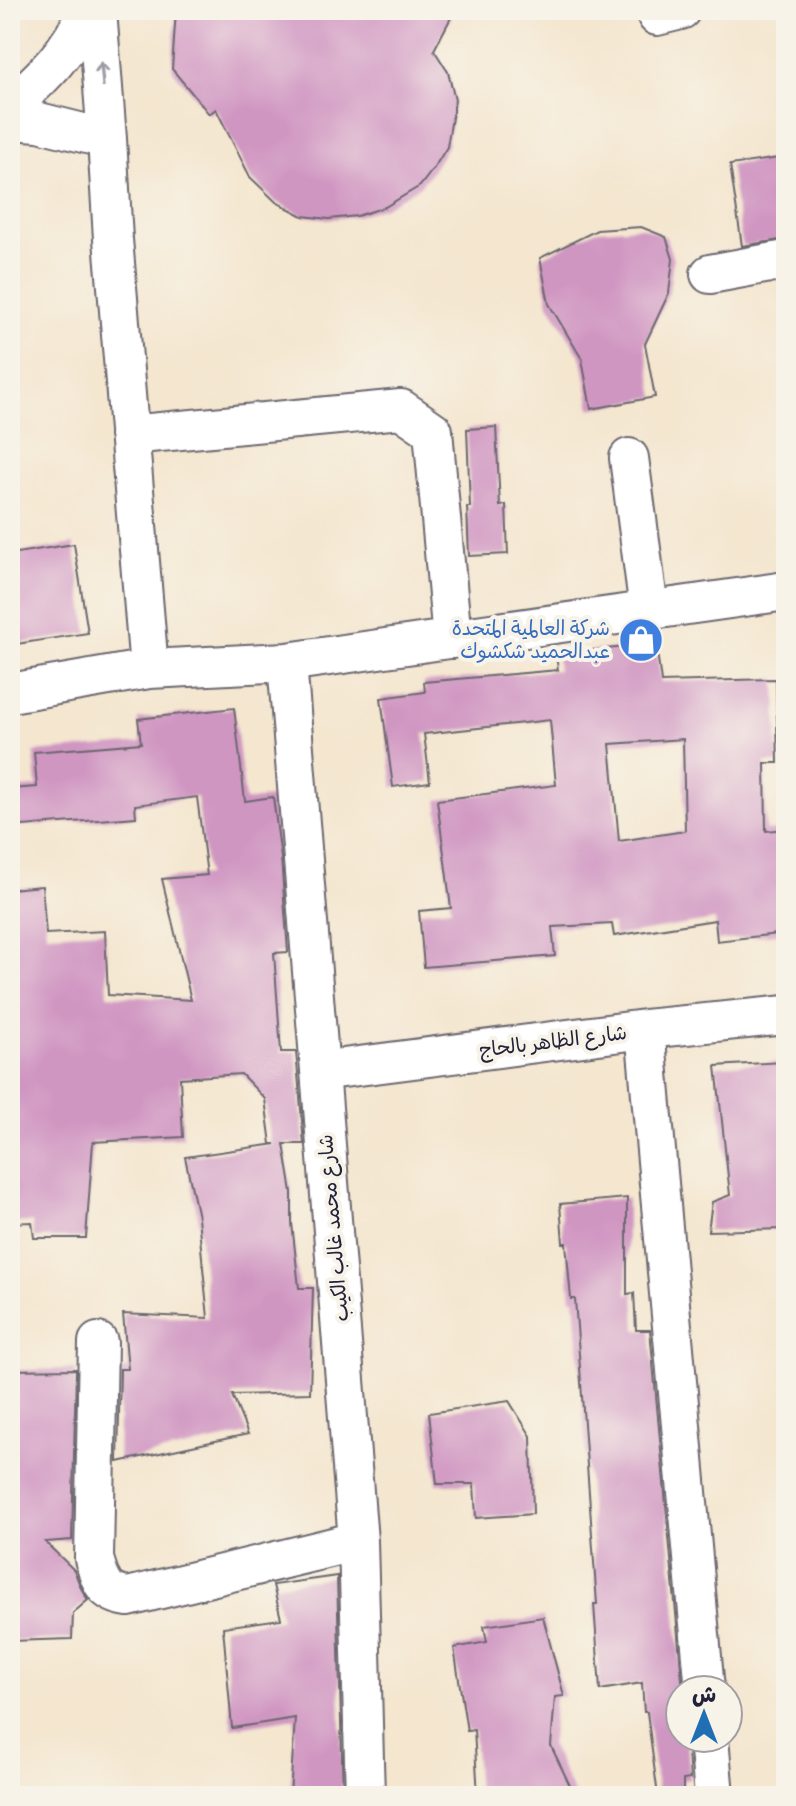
<svg xmlns="http://www.w3.org/2000/svg" width="796" height="1806" font-family="Pangolin,'Playpen Sans Arabic',sans-serif">
<style>
.building{fill:#d096c2;fill-rule:evenodd}
.lines{fill:none;stroke-linecap:round;stroke-linejoin:round}
.minor-casing{stroke:#6c676f;stroke-width:42}
.minor{stroke:#fff;stroke-width:38}
.oneway{stroke:#9c9ca7}
.labels{text-anchor:middle;stroke-width:8;stroke-linejoin:round;paint-order:stroke}
.shop-label{font-size:20px;fill:#366cbe;stroke:#f7f3e8;text-anchor:end}
.street-label{font-size:20px;fill:#22223b;stroke:#f7f3e8}
</style>
<rect width="100%" height="100%" fill="#f7f3e8"/>
<filter id="ink" filterUnits="userSpaceOnUse"><feTurbulence type="fractalNoise" baseFrequency=".0125" numOctaves="2"/><feDisplacementMap in="SourceGraphic" scale="16" xChannelSelector="R" yChannelSelector="G"/><feConvolveMatrix kernelMatrix="1 2 1 2 8 2 1 2 1" color-interpolation-filters="sRGB"/></filter>
<filter id="wash" filterUnits="userSpaceOnUse"><feTurbulence type="fractalNoise" baseFrequency=".006" numOctaves="4" result="noise"/><feDisplacementMap in="SourceGraphic" scale="32" xChannelSelector="R" yChannelSelector="G"/><feGaussianBlur stdDeviation="1.8" result="paint"/><feColorMatrix in="noise" values="0 0 0 0 0 0 0 0 0 0 0 0 0 0 0 0 0 1.4 0 .05"/><feComposite in="paint" operator="in"/></filter>
<g filter="url(#wash)">
<rect width="100%" height="100%" fill="#f4e6cf"/>
<g id="blocks">
<!-- building -->
<path class="building" d="M176,10H455L434,50L448,72L455,100L447,147L434,168L420,186L385,207L357,216L329,219L303,216L276,202L250,177L216,109L209,114L172,69Z
M786,157V239L742,246L730,165Z
M641,227L666,237L673,259L669,293L645,344L655,397L591,409L582,359L549,304L540,258L597,230Z
M496,427L500,506L506,505L508,554L469,556L467,507H470L467,429Z
M74,544L88,633L10,645V554Z
M656,644L661,682L776,679L778,763H765L766,831L786,829V933L717,941L715,920L614,936L612,924L552,927L555,956L424,967L419,911L451,908L437,800L556,785L550,720L424,734L430,782L393,787L381,698L425,692L424,682L558,670L556,654ZM683,739L685,831L619,841L610,744Z
M234,708L245,801L273,797L281,858L288,952L274,953L281,1052H296L298,1074L304,1144H284L292,1192V1223L299,1288H313L310,1393L232,1395L248,1434L118,1462L120,1369H128L123,1314L208,1318L198,1217L185,1157L276,1144H271L265,1099L241,1074L180,1078L183,1137L93,1142L86,1238H34L32,1222L10,1223V1044L14,972H10V889L42,886L46,934L105,931L108,995L191,1000L162,879L207,875L197,797L135,805L136,817L10,827V789L37,787L34,752L141,743L138,719Z
M783,1062L786,1096V1229L708,1231L712,1202L730,1195L716,1066Z
M627,1198V1294L634,1293L636,1330H650L683,1690H680V1738H687L690,1779L683,1780V1796H658L647,1712H644L642,1683L600,1690L594,1604H597L575,1299H571L566,1243H563L560,1204Z
M76,1369L72,1540L45,1542L74,1570L81,1588L88,1600L73,1613L72,1639L10,1641V1370Z
M509,1401L531,1436L533,1514L476,1518L474,1484H437L429,1413Z
M337,1576L343,1796H290L295,1718L232,1728L223,1627L281,1619L273,1585Z
M543,1617L564,1696L555,1697L551,1746L575,1796H478L474,1730L467,1731L454,1648L487,1642L484,1626Z"/>
</g>
</g>
<g filter="url(#ink)">
<use href="#blocks" fill-opacity="0" stroke="#6c676f" stroke-width="2"/>
<g class="lines">
<!-- minor casing -->
<g class="minor-casing">
<path id="minor" d="M97,10L107,139
M657,16L681,10
M10,106C41,79 72,50 87,10
M10,120L39,122L107,139L113,239L149,669
M710,274L786,260
M129,435L401,409L433,431L452,639
M629,458L649,610
M287,662L358,1541L365,1796
M10,693L149,669L287,662L786,591
M645,1029L705,1690
M320,1071L645,1029L786,1015
M98,1342L94,1559C101,1581 102,1593 128,1597L358,1541
M709,1738L714,1796"/>
</g>
<!-- minor -->
<use href="#minor" class="minor"/>
</g>
<!-- one-way arrows -->
<defs><path id="oneway-shaft" d="M-6 0H5M1.5-3L5.5 0L1.5 3" fill="none" stroke-width="1.6" stroke-linecap="round" stroke-linejoin="round" transform="scale(2)"/></defs>
<use class="oneway" href="#oneway-shaft" transform="translate(102 74) rotate(-95)"/>
</g>
<!-- icons -->
<defs>
<g id="shop-disc" transform="scale(2.3)"><circle r="9.5" fill="#3f7fe0" stroke="#f7f3e8"/><path d="M-5-2.5h2.3a2.7 3.5 0 0 1 5.4 0H5L5.5 6h-11ZM-1.5-2.5h3a1.5 2.3 0 0 0-3 0Z" fill="#fff"/></g>
</defs>
<g fill-rule="evenodd">
<use href="#shop-disc" x="641" y="640"/>
</g>
<g class="labels">
<!-- shop labels -->
<g class="shop-label">
<text x="610" y="635">شركة العالمية المتحدة<tspan x="610" dy="23">عبدالحميد شكشوك</tspan></text>
</g>
<!-- street labels -->
<g class="street-label">
<text transform="translate(553 1041) rotate(-7)" y="7">شارع الظاهر بالحاج</text>
<text transform="translate(333 1228) rotate(-95)" y="7">شارع محمد غالب الكيب</text>
</g>
</g>
<!-- margin -->
<rect width="796" height="1806" fill="none" stroke="#f7f3e8" stroke-width="40"/>
<!-- north arrow -->
<g transform="translate(704 1714)"><circle r="38" fill="#f7f3e8" stroke="#a29fa3" stroke-width="2"/>
<path d="M0-6L14 30L0 20L-14 30Z" fill="#1f6fb2"/>
<text y="-12" font-size="22" font-weight="bold" text-anchor="middle" fill="#22223b">ش</text>
</g>
</svg>
